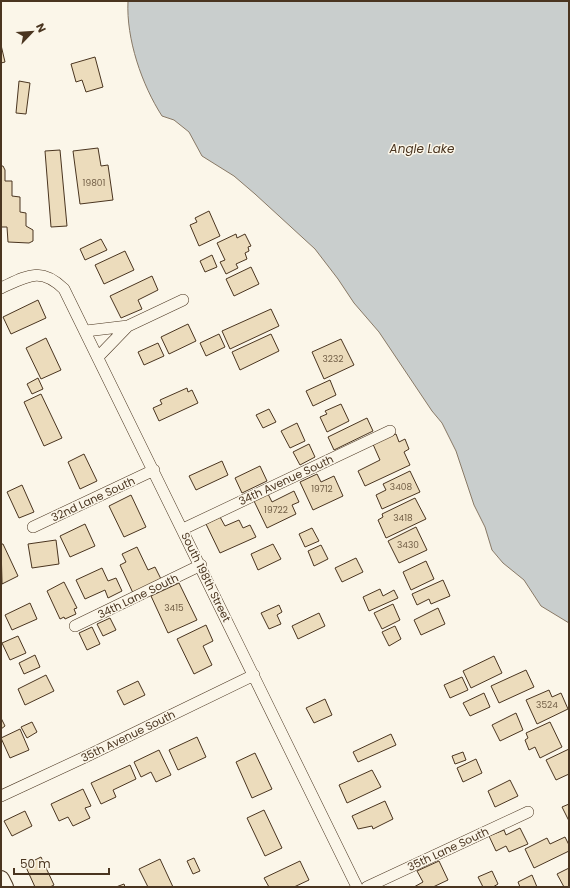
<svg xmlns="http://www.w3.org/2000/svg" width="570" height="888" font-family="Poppins,sans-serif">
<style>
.water{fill:#c9cecd;stroke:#887966}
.building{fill:#ecdcbc;stroke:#4a3520}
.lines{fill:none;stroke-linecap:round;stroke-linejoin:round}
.street-casing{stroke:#4a3520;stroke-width:12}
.secondary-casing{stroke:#4a3520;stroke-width:18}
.street{stroke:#fbf6e9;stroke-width:11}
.secondary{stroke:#fbf6e9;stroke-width:16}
.labels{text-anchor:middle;stroke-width:3;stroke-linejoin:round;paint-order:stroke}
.number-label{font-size:9px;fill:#725f47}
.street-label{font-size:11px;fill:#4a3520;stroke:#fbf6e9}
.water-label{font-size:12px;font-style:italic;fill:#4a3520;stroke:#fbf6e9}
</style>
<rect width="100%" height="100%" fill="#fbf6e9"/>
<!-- water -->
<path class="water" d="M128,1H569V623L541,606L524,580L503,563L492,550L485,527L474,505L456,451L442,423L432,411L379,332L354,303L338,279L315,249L255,194L234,176L202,156L189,132L174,120L162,116C142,85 126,39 128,1Z"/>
<!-- building -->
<path class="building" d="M1,45L5,62L1,63Z
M95,57L103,87L86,92L82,80L76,82L71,64Z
M19,81L30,83L26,114L16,113Z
M98,148L101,166L108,165L113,200L80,204L73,151Z
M60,150L67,226L51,227L45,151Z
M1,166H3L5,170V181H12V196L20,197V212L26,213V226L33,230V241L29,243L8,242L7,227H1Z
M209,211L220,236L199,246L190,225L197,222L195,218Z
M236,234L237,238L245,234L251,246L248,247L249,251L245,253L247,259L236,264L238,268L226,274L220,262L225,260L217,243Z
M101,239L107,250L85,260L80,249Z
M125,251L134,270L104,284L95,265Z
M212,255L217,267L205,272L200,261Z
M251,267L259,284L234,296L226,279Z
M152,276L158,290L138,300L142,309L121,318L110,296Z
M38,300L46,318L11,334L3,317Z
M271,309L279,326L230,349L222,331Z
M188,324L196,341L169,354L161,337Z
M219,334L225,347L206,356L200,343Z
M271,334L279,351L240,370L232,352Z
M46,338L61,370L41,379L26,348Z
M341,339L354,365L324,379L312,352Z
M158,343L164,356L144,365L138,352Z
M38,378L43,389L32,394L27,384Z
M330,380L336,395L313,406L306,391Z
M187,388L188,392L192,390L198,403L159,421L153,408L162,404L160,400Z
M41,394L62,438L44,446L24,402Z
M341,404L349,421L327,432L320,417L327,414L325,411Z
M269,409L276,422L263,428L256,415Z
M367,418L373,431L334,450L328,437Z
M297,423L305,441L290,448L281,431Z
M396,434L399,442L405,439L409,449L404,452L410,465L365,486L358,471L380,460L372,442Z
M309,444L315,457L300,465L293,452Z
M84,454L97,481L80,489L68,462Z
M222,461L228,475L196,490L189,476Z
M260,466L267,481L242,493L235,478Z
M410,471L420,492L382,509L376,495L386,490L383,484Z
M317,474L321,482L334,476L343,496L313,510L300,482Z
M22,485L34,512L19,518L7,492Z
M294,491L299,502L292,505L296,514L267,528L254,501L268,494L272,502Z
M131,495L146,527L124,537L109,506Z
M415,498L426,519L386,538L378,520L383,517L382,514Z
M220,517L225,526L239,520L243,528L250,525L256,537L220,553L206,524Z
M85,524L95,546L70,557L60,536Z
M416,527L427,550L399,563L388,541Z
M312,528L319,541L305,547L299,534Z
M56,540L59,564L32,568L28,544Z
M1,544H3L18,576L2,584Z
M273,544L281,559L258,570L251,554Z
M321,545L328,559L314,566L308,551Z
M137,547L148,570L155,567L161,579L133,593L120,565L126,562L122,554Z
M356,558L363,572L342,582L335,568Z
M426,561L434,579L411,590L403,572Z
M102,568L108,581L116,578L122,591L108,598L105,590L85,599L76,580Z
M443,580L450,596L431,604L429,599L417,605L412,594Z
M64,582L77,608L74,609L76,614L65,619L64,617L60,619L47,591Z
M179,583L197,620L168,633L151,596Z
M380,589L383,596L394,590L398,598L369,611L363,597Z
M30,603L37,619L12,630L5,615Z
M393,604L400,620L382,629L374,613Z
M279,605L282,612L277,615L281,624L269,629L261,613Z
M438,608L445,624L421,635L414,620Z
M319,613L325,626L298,639L292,626Z
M110,618L116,630L103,636L97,624Z
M206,625L213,641L203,646L212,665L194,674L177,639Z
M395,626L401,639L389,646L382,632Z
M92,627L100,644L87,650L79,633Z
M18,636L26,653L10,660L2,643Z
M35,655L40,667L24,674L19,663Z
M494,656L502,673L471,688L463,671Z
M526,670L534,687L499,703L491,686Z
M46,675L54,691L25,705L18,689Z
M462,677L468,690L450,698L444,685Z
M138,681L145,695L124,705L117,691Z
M549,690L552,697L561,693L568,709L537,724L526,700Z
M484,693L490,707L470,716L463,703Z
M325,699L332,715L314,723L306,708Z
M516,713L523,730L500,741L492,725Z
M1,718L5,726L1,729Z
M32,722L37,732L27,738L21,727Z
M550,722L562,747L540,758L535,747L529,750L525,740L528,738L526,733Z
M20,729L29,750L10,758L1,738Z
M391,734L396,745L358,762L353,752Z
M197,737L206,757L178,770L169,750Z
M569,749V774L556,780L546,760Z
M159,750L171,775L156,782L151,772L141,777L134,762Z
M463,752L466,760L455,764L452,756Z
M255,753L272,789L252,798L236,762Z
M476,759L482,773L463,782L457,768Z
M130,765L136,779L113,790L116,797L101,804L91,783Z
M372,770L381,787L347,803L339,785Z
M510,780L518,796L495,807L488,791Z
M83,789L91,806L85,808L90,818L73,826L68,817L59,821L51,804Z
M385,801L393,819L373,829L372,826L358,829L352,816Z
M569,804V821L562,807Z
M264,810L282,848L265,856L247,818Z
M25,811L32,826L12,836L4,821Z
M520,828L528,844L509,852L506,846L496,851L489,836L504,830L506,835Z
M565,837L569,845V851L534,868L525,849L547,838L550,844Z
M41,857L54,885L50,887H35L25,865Z
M194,858L200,871L193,874L187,861Z
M160,859L173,887H148L139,869Z
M300,861L309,880L294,887H269L264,878Z
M439,861L448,880L433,887H414L423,882L417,871Z
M569,868V887H564L557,874Z
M492,871L498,884L493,887H483L478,877Z
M532,875L537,887H520L518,882Z
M124,884L125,887H116Z"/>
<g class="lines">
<!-- street casing -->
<g class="street-casing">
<path id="street" d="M1,288C27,276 41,266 64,289L357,887
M86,331L128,326L183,300
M98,357L128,326
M33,527L154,470
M183,529L390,431
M75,626L201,565
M1,796L85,757L254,675
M367,887L528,812"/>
</g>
<!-- secondary casing -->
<g class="secondary-casing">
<path id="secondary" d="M1,879L5,887"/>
</g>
<!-- street -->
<use href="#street" class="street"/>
<!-- secondary -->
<use href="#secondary" class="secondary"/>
</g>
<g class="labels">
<!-- number labels -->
<g class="number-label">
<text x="94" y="186">19801</text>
<text x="333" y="362">3232</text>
<text x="401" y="490">3408</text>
<text x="322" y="492">19712</text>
<text x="276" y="513">19722</text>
<text x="403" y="521">3418</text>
<text x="408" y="548">3430</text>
<text x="174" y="611">3415</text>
<text x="547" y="708">3524</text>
</g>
<!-- street labels -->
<g class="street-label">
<text transform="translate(286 480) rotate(-25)" y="4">34th Avenue South</text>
<text transform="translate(93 499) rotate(-25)" y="4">32nd Lane South</text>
<text transform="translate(206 577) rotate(64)" y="4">South 198th Street</text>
<text transform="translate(138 596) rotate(-26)" y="4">34th Lane South</text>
<text transform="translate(128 736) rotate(-26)" y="4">35th Avenue South</text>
<text transform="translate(448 849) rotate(-25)" y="4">35th Lane South</text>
</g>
<!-- water labels -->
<g class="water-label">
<text x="422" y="153">Angle Lake</text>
</g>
</g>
<!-- border -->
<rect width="570" height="888" fill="none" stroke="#4a3520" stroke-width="4"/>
<!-- north arrow -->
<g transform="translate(32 32) rotate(65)" stroke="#fbf6e9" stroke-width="3" paint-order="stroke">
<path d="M0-3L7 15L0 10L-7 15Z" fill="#4a3520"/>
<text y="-6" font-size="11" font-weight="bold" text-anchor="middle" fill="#4a3520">N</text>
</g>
<!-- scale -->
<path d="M14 868v6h95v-6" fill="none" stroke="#4a3520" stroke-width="2"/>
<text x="20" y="868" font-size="12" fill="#4a3520" stroke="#fbf6e9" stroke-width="3" paint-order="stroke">50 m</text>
</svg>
